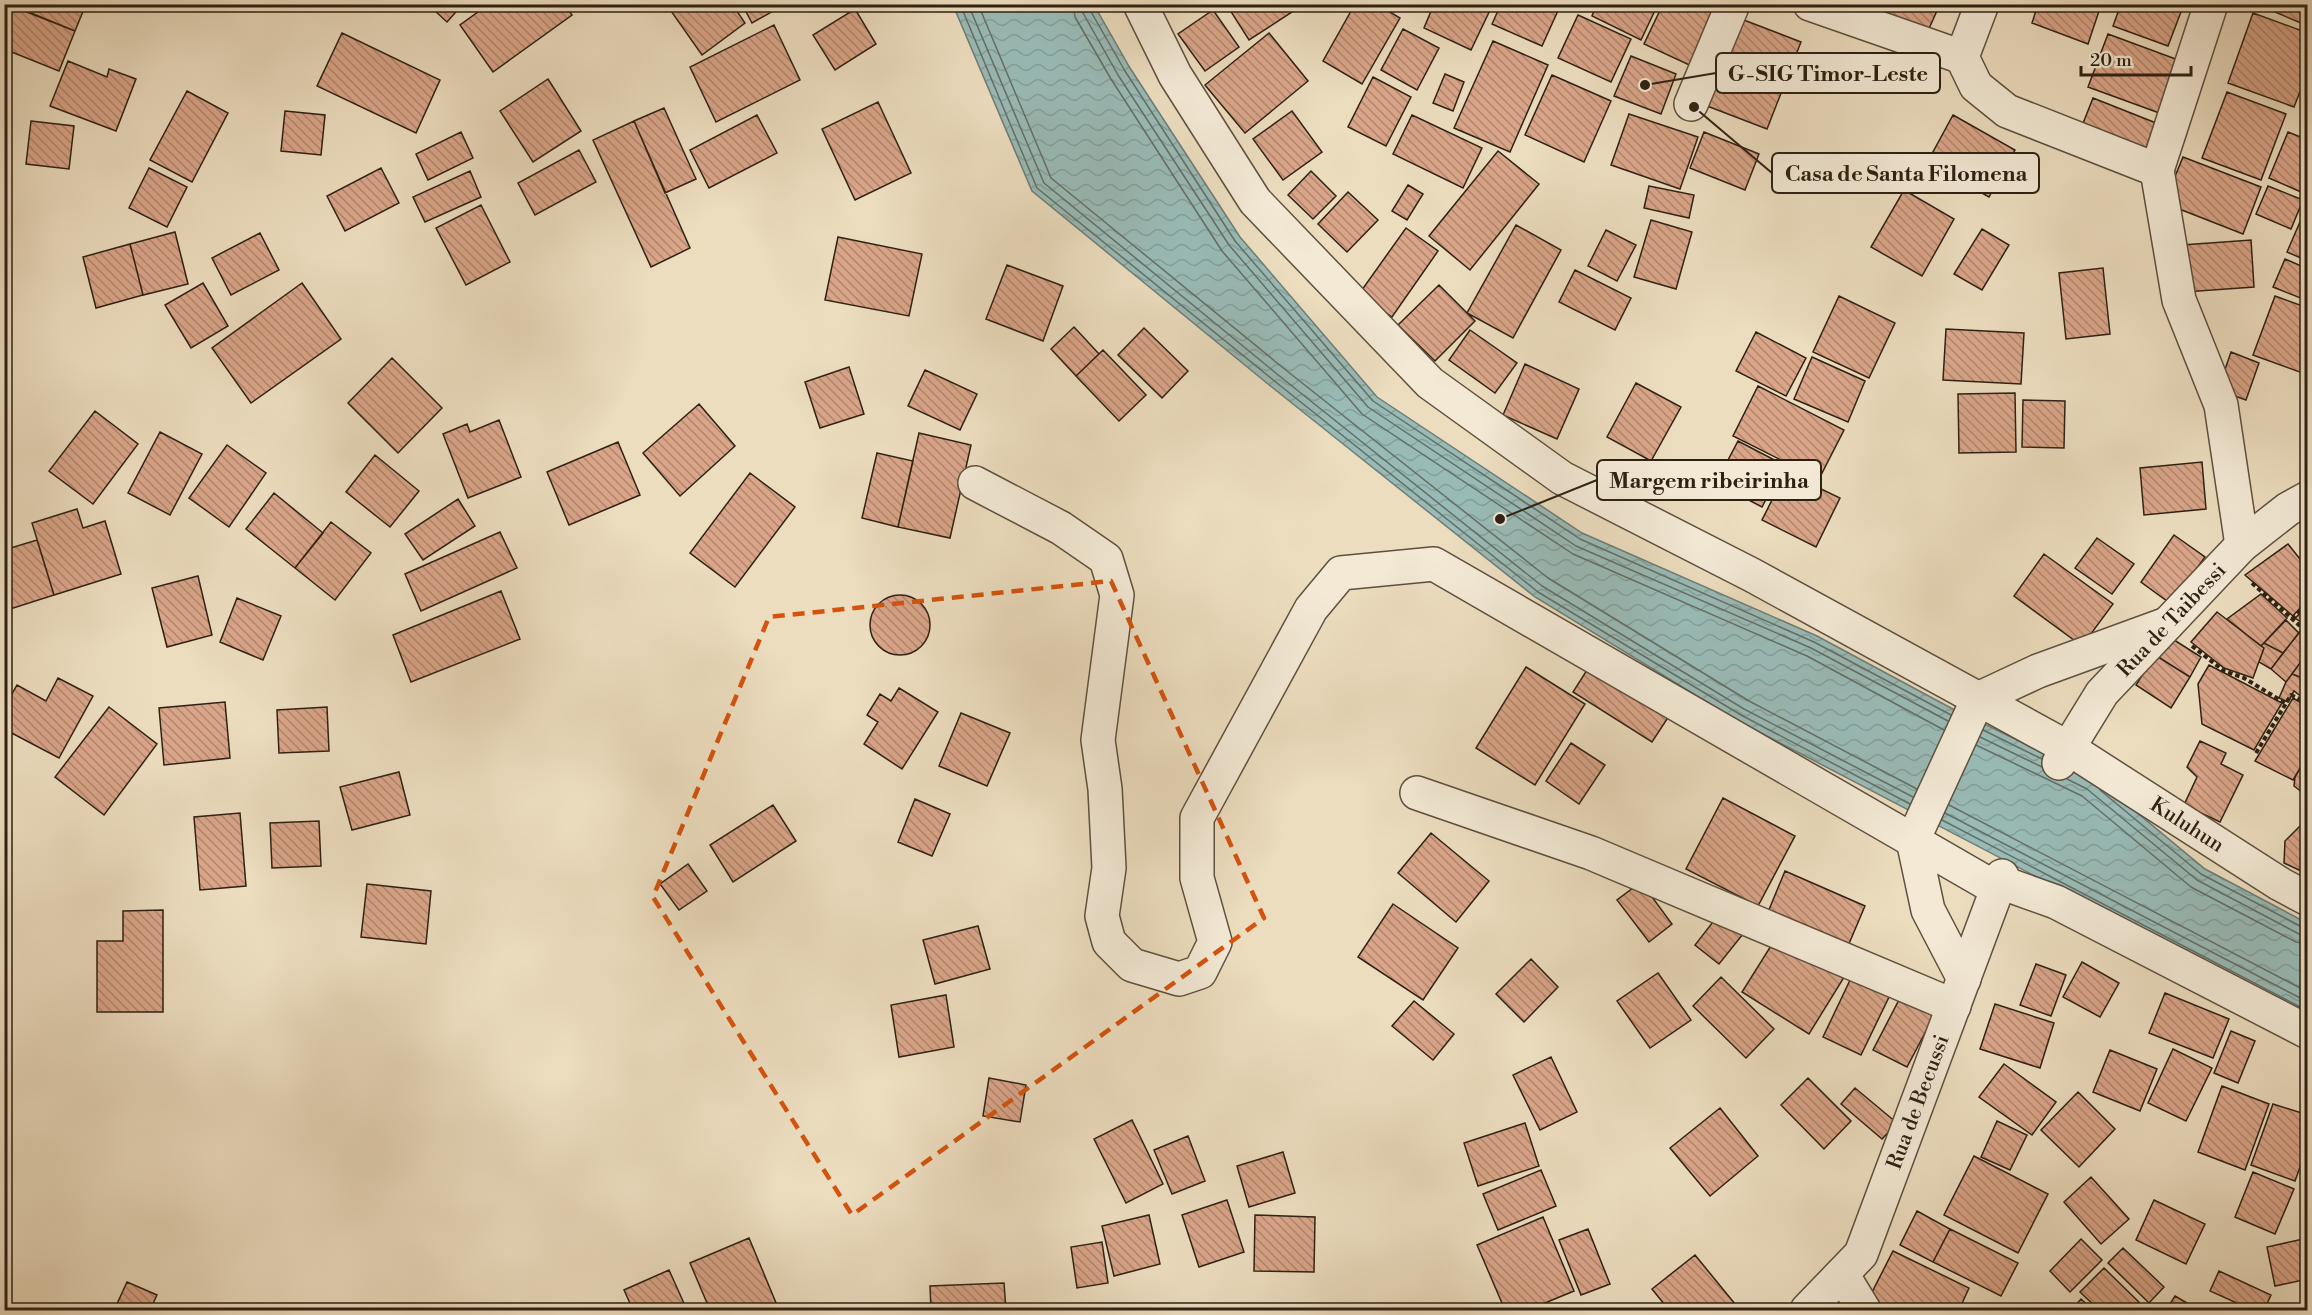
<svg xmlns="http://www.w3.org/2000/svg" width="2312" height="1315" font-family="'Libre Bodoni',serif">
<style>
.water{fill:url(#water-waves);stroke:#6e7d75;stroke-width:1.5}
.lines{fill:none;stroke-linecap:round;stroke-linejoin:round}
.shore{stroke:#646e65;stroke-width:1.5}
.building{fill:url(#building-back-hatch);stroke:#2e2113;stroke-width:1.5}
.minor-casing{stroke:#5e503e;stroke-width:36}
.tertiary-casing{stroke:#5e503e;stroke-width:36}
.path{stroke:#2e2113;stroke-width:4;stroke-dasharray:4.5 3;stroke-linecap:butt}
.minor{stroke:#f3e9d5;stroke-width:33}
.tertiary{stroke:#f3e9d5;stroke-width:33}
.marked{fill:none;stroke:#d5530d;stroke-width:4.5;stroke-dasharray:12 8;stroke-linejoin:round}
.labels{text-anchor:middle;stroke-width:5;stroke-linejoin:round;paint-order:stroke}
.street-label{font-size:21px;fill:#2e2113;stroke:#f3e9d5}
.leader{fill:none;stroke:#2e2113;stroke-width:2}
.callout-dot{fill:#2e2113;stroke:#f3e9d5;stroke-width:2}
.callout{fill:#f3e9d5;stroke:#2e2113;stroke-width:2}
.callout-label{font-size:22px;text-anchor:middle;font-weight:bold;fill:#2e2113}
</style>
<defs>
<pattern id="water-waves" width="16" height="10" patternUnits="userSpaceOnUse" patternTransform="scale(1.5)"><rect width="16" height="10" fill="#99bbb7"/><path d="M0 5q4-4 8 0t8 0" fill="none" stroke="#84a09c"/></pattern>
<pattern id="building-back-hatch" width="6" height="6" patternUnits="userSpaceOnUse" patternTransform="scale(1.5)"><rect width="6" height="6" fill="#daa589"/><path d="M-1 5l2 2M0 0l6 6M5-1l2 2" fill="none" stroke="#b1866f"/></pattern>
</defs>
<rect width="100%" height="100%" fill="#ecddbf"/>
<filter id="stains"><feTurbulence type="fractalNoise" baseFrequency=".00333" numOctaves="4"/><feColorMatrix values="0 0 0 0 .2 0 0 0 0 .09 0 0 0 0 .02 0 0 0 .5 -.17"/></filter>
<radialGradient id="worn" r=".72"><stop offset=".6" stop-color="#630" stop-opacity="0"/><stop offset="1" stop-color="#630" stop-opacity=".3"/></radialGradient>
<!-- water -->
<path class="water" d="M953,5H1094L1130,68L1240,237L1377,397L1582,533L1817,636L1951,708L2094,777L2205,869L2307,923V1018L1738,721L1535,597L1268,384L1032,191Z"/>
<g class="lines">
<!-- shore -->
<path class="shore" d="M960,4L1037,188L1272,379L1538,592L1741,715L1910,804
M968,4L1044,183L1277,374L1542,586L1744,709L1913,797
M978,4L1051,178L1282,367L1548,578L1749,701L1917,789
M1073,4L1075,17L1111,79L1222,251L1362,414L1573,554L1807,656L1944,730
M1082,4L1083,13L1118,75L1229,245L1368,407L1576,546L1811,648L1948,721
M1089,4L1090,10L1125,71L1235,241L1373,401L1580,539L1814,642L1951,715
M1983,730L2042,759
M1980,737L2042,767
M1976,745L2082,796L2191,887L2296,942L2308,944
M2067,779L2087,789L2197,880L2299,934L2308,935
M2100,790L2201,874L2302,927L2308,928
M1949,805L2308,992
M1945,813L2308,1002
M1942,820L2308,1011"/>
</g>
<!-- building -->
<path class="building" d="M9,4H86L75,31Z
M439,4H463L447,22L434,10Z
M489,4H565L572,15L493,72L460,25Z
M680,4H732L745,23L702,55L671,11Z
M742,4H781L782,6L752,23Z
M1232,4H1287L1292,12L1249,40L1228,7Z
M1355,4H1377L1400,18L1362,84L1323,61Z
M1434,4L1492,6L1471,50L1424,28Z
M1501,4H1561L1542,46L1492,24Z
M1597,4H1658L1641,40L1592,16Z
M1663,4L1729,5L1698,69L1644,44Z
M1883,4H1940L1927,33L1880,11Z
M2038,4L2101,5L2088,44L2032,23Z
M2121,4H2184L2168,46L2113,26Z
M2256,4H2308V26Z
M9,5L75,31L59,71L4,49V16Z
M855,9L876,44L835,70L813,35Z
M1213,10L1239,47L1205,71L1178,34Z
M2253,13L2308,33V71L2294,107L2228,83Z
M1578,15L1631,39L1611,82L1558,58Z
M1736,17L1801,42L1767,129L1702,104Z
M774,25L800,80L716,122L690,67Z
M1403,29L1439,48L1417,90L1381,70Z
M342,33L440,80L416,133L317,86Z
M1269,33L1308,81L1245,133L1205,85Z
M2108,34L2181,61L2162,114L2088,87Z
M1493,41L1548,65L1510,152L1454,128Z
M1631,56L1676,74L1661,114L1614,96Z
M68,61L107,77L109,69L136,79L116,131L50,106Z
M1445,74L1464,82L1453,111L1433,103Z
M1552,75L1611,101L1584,162L1525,135Z
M1373,77L1411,97L1386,146L1348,127Z
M548,79L581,131L533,162L500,111Z
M187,91L228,113L192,182L150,160Z
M2227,92L2286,114L2261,180L2202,158Z
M2093,98L2156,123L2143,155L2080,131Z
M878,102L911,173L855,200L822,129Z
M664,108L696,179L665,193L634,121Z
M285,111L325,115L321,155L281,151Z
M1292,111L1322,152L1283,180L1253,139Z
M1629,114L1698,137L1680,189L1611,165Z
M757,115L777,153L709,188L690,150Z
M1412,115L1482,148L1463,188L1393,154Z
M1953,115L2015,150L1989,197L1927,163Z
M31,121L74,126L69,169L26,164Z
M634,121L690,248L651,267L593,140Z
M461,132L473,158L428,180L416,154Z
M1704,132L1759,154L1745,190L1690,168Z
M2288,132L2308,140V195L2269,178Z
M579,150L596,182L535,215L518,183Z
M1498,151L1539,184L1470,270L1429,236Z
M2183,157L2261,187L2243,234L2164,203Z
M149,168L187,187L167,227L129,208Z
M381,168L399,203L345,231L327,196Z
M470,171L481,197L425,222L413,197Z
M1311,171L1336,196L1313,219L1288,195Z
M1408,185L1423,194L1407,220L1392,211Z
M1649,186L1694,195L1689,218L1644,208Z
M2268,186L2303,200L2291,229L2256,214Z
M1904,190L1954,219L1922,276L1871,247Z
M1348,192L1378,220L1347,252L1318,224Z
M481,205L510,262L466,285L436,228Z
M2306,208L2308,209V261L2287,252Z
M1651,220L1692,232L1676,289L1634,277Z
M1516,225L1561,250L1513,338L1467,313Z
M1406,228L1438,251L1392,317L1359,294Z
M1982,229L2009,245L1982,290L1954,274Z
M1606,230L1636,245L1617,281L1588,266Z
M175,232L188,284L143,295L130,244Z
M260,233L279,270L231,295L212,258Z
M838,237L922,254L909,316L825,300Z
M2251,240L2254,287L2185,292L2182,245Z
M130,244L143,295L96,308L83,257Z
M2285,259L2308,269V301L2273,287Z
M1007,265L1063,286L1043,341L986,319Z
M2103,268L2110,334L2066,339L2059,273Z
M1575,270L1631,298L1615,330L1559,302Z
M203,283L228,326L191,348L165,305Z
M302,283L341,339L251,403L212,348Z
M1439,285L1475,321L1435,361L1398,325Z
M1839,296L1895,323L1869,378L1813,352Z
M2275,296L2308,308V375L2253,355Z
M1074,327L1099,354L1076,376L1051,349Z
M1144,328L1188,371L1162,398L1118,355Z
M1946,329L2024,333L2021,384L1943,380Z
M1470,330L1517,363L1495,393L1449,360Z
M1756,332L1806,358L1786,396L1736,371Z
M1103,350L1146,395L1119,421L1076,376Z
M2231,352L2259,363L2246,400L2218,390Z
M1812,357L1865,381L1848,422L1794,399Z
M392,358L442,408L398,453L348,403Z
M1525,364L1579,389L1557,439L1503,415Z
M849,367L864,414L820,428L805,382Z
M925,370L977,394L960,430L908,406Z
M1636,383L1681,407L1651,461L1607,437Z
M1758,386L1844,430L1819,479L1733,436Z
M2015,393L2016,452L1959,453L1958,394Z
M2023,400L2065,401L2064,448L2022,447Z
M699,404L735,446L680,496L643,453Z
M95,411L138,444L93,504L49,471Z
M499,420L521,477L468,498L443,434L467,424L470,432Z
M160,432L202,454L170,515L128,493Z
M919,433L971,445L950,538L898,527Z
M1738,441L1784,465L1762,507L1716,483Z
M618,442L640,495L569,525L547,472Z
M227,445L266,473L229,527L189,498Z
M877,453L913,461L898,527L862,518Z
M375,455L419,491L390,527L346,492Z
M2202,462L2206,509L2144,515L2140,468Z
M1786,472L1840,498L1816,547L1762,520Z
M750,473L795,507L735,587L690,553Z
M274,493L323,533L295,568L246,529Z
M458,499L475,526L423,560L405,534Z
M77,509L83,528L105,521L121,574L54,595L32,523Z
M331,522L371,553L335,600L295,568Z
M500,532L517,568L421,611L405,574Z
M2174,535L2205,557L2171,604L2141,582Z
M2097,538L2134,564L2112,594L2075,568Z
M37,540L54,595L4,611V550Z
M2288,544L2308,569V599L2293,616L2245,575Z
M2044,554L2113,604L2082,646L2014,596Z
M198,576L212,635L167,647L152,588Z
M501,591L520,639L411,682L393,635Z
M2261,594L2287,618L2261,646L2227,619Z
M870 625a30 30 0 1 1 60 0a30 30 0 1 1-60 0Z
M237,598L281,616L263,660L220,642Z
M2308,607V627L2295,618Z
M2217,612L2264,648L2253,678L2224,668L2191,642Z
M2286,620L2299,633L2283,653L2264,643Z
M2301,630L2308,637V652L2286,682L2271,669Z
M2171,638L2201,657L2190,677L2155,655Z
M2264,643L2283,653L2271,669L2259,662L2264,648L2261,646Z
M2308,652V680L2292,674Z
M2155,655L2190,677L2171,708L2136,685Z
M1594,659L1673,710L1652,742L1573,692Z
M2209,665L2282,703L2254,750L2202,724L2198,684Z
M1526,667L1585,704L1535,785L1476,748Z
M2292,674L2308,680V692L2303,698L2294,691L2288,702L2279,698L2286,682Z
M58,678L93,696L59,758L4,729V708L17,685L46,701Z
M899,688L938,712L902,769L864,744L878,722L867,715L880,694L891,701Z
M2293,698L2308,707V755L2293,780L2255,761Z
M225,702L230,758L164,765L159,708Z
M109,707L157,744L104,815L55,777Z
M327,707L329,751L279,753L277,710Z
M961,713L1010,733L987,786L939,766Z
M2200,741L2226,753L2221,764L2243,775L2220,822L2184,805L2197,777L2187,767Z
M1571,743L1605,765L1579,804L1546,781Z
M2308,755V792L2303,793L2294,786L2295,777Z
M399,772L410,815L352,830L340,787Z
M1723,798L1795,836L1758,906L1686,869Z
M915,799L950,814L932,856L898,842Z
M773,805L796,841L733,882L710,845Z
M240,813L246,886L200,890L194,817Z
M2308,818V859L2301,871L2284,863L2285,841Z
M319,821L321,866L272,868L270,823Z
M1431,833L1489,881L1456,922L1398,873Z
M2308,858V886L2297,881Z
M688,864L707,891L679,910L660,884Z
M1785,871L1865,906L1848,946L1768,912Z
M1641,882L1672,924L1649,942L1617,900Z
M367,884L431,891L426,944L361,937Z
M1393,904L1458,948L1423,1000L1358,957Z
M1723,909L1747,929L1719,964L1695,945Z
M163,910V1012H97V941H123V911Z
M978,926L990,969L935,984L923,940Z
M1779,933L1846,974L1809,1034L1742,992Z
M1531,959L1558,987L1524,1022L1496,994Z
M2082,962L2119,983L2100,1017L2063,997Z
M2036,964L2066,975L2051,1016L2020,1005Z
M1658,973L1691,1020L1650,1048L1617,1001Z
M1852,976L1890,995L1861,1055L1823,1037Z
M1721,977L1774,1029L1746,1058L1693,1006Z
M2165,993L2229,1019L2213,1058L2149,1033Z
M946,995L954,1047L899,1057L891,1005Z
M1901,996L1935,1014L1907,1067L1873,1050Z
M1414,1001L1454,1034L1433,1060L1392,1026Z
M1995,1004L2054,1023L2040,1068L1980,1049Z
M2231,1031L2255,1041L2238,1083L2214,1073Z
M2173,1049L2212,1068L2186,1121L2148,1103Z
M2110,1050L2157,1069L2140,1111L2093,1092Z
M1551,1057L1577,1112L1540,1130L1513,1075Z
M2004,1064L2056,1102L2032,1135L1979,1097Z
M989,1078L1026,1085L1020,1122L983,1116Z
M1808,1078L1851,1121L1824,1149L1781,1105Z
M2222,1086L2269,1104L2245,1170L2198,1152Z
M1855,1088L1897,1123L1882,1139L1841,1104Z
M2078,1092L2115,1129L2079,1167L2041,1130Z
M2273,1104L2308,1115V1145L2295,1181L2251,1165Z
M1720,1108L1758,1156L1710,1196L1670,1148Z
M1132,1120L1163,1184L1126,1203L1094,1139Z
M1997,1121L2027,1135L2010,1170L1981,1157Z
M1525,1123L1539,1166L1478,1186L1464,1143Z
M1188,1136L1205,1181L1172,1194L1154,1150Z
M1283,1152L1295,1193L1249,1207L1237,1166Z
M1974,1156L2048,1194L2018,1253L1944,1215Z
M1541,1170L1556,1206L1498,1230L1483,1194Z
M2253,1172L2294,1189L2275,1234L2235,1217Z
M2091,1177L2129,1219L2101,1244L2064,1202Z
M1227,1200L1244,1252L1199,1267L1182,1215Z
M2154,1200L2205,1224L2186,1264L2136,1240Z
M1917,1211L1950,1229L1933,1262L1900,1245Z
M1149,1215L1160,1264L1114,1276L1102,1226Z
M1255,1215L1315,1217L1314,1272L1254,1271Z
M1543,1217L1574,1291L1528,1310H1505L1477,1245Z
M1588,1229L1610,1284L1581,1295L1559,1240Z
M1950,1229L2018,1263L2001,1296L1933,1262Z
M749,1238L779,1310H710L690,1263Z
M2308,1238V1279L2275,1286L2267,1247Z
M2081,1239L2102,1260L2070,1292L2050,1271Z
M1102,1242L1108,1283L1077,1288L1071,1247Z
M2123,1248L2164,1287L2149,1303L2108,1263Z
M1893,1251L1969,1288L1959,1310H1884L1867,1302Z
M1695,1255L1740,1310H1669L1652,1289Z
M2104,1268L2145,1308L2143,1310H2099L2080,1292Z
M669,1270L687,1310H633L624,1290Z
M2219,1271L2271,1295L2264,1310H2252L2210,1291Z
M127,1282L157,1295L150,1310H130L117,1304Z
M1004,1283L1006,1310H931L930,1286Z
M2175,1296L2199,1310H2166Z
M2081,1299L2093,1310H2071Z"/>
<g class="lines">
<!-- minor casing -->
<g class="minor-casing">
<g id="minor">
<path id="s1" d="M1140,4L1175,75L1255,201L1430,383L1562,478L1752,575L2068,748L2280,884L2308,899"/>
<path d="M1810,4L1962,57"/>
<path d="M1982,4L1962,57L1976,86L2007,111L2157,170L2211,4"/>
<path d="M1691,104L1733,4"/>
<path d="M2157,170L2179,300L2221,405L2242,545"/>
<path d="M975,483L1061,528L1106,559L1117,595L1098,740L1105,789L1109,868L1102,916L1109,942L1132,965L1179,979L1200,972L1215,942L1197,878V818L1311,609L1341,573L1434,564L1997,889"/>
<path d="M1417,793L1591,853L1954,1006"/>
<path d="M2000,882L2056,902L2308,1032"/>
<path d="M1842,1274L1864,1310"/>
</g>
</g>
<!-- tertiary casing -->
<g class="tertiary-casing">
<g id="tertiary">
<path id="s2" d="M2059,763L2102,693L2242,545L2288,509L2308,498"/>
<path d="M1964,979L1928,910L1913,840L1978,699L2038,671L2167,624"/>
<path id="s3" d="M1807,1310L1861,1254L2002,876"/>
</g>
</g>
<!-- path -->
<path class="path" d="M2252,583L2308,633
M2292,619L2308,604
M2192,646L2224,671L2244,678L2285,703
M2256,753L2291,695L2308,703"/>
<!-- minor -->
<use href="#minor" class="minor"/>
<!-- tertiary -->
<use href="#tertiary" class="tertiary"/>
</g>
<!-- marked area -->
<path class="marked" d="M1111,581L1264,918L852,1215L653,897L769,617Z"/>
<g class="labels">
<!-- street labels -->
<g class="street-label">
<text dy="7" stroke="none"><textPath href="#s2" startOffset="183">Rua de Taibessi</textPath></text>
<text dy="7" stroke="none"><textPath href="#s1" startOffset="1359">Kuluhun</textPath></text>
<text dy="7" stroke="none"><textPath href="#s3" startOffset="240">Rua de Becussi</textPath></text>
</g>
</g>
<!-- callouts -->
<path class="leader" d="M1645 85L1716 73M1694 107L1772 173M1500 519L1597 480"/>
<g class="callout-dot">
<circle cx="1645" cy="85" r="6"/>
<circle cx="1694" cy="107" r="6"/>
<circle cx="1500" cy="519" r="6"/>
</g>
<g class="callout">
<rect x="1716" y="53" width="224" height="40" rx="6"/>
<rect x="1772" y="153" width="267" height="40" rx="6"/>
<rect x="1597" y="460" width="224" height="40" rx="6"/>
</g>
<g class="callout-label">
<text x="1828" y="81">G-SIG Timor-Leste</text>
<text x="1906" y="181">Casa de Santa Filomena</text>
<text x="1709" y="488">Margem ribeirinha</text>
</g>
<!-- margin -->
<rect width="2312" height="1315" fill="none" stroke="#ecddbf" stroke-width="24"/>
<rect x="6" y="6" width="2300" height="1303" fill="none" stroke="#2e2113" stroke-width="3"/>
<rect x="12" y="12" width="2288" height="1291" fill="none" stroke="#2e2113" stroke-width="1.5"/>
<!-- scale -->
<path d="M2081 66v9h110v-9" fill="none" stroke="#2e2113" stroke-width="3"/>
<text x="2090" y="66" font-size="18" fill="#2e2113" stroke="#f3e9d5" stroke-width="4.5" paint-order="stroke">20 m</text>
<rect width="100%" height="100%" filter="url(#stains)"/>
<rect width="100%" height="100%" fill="url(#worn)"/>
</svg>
